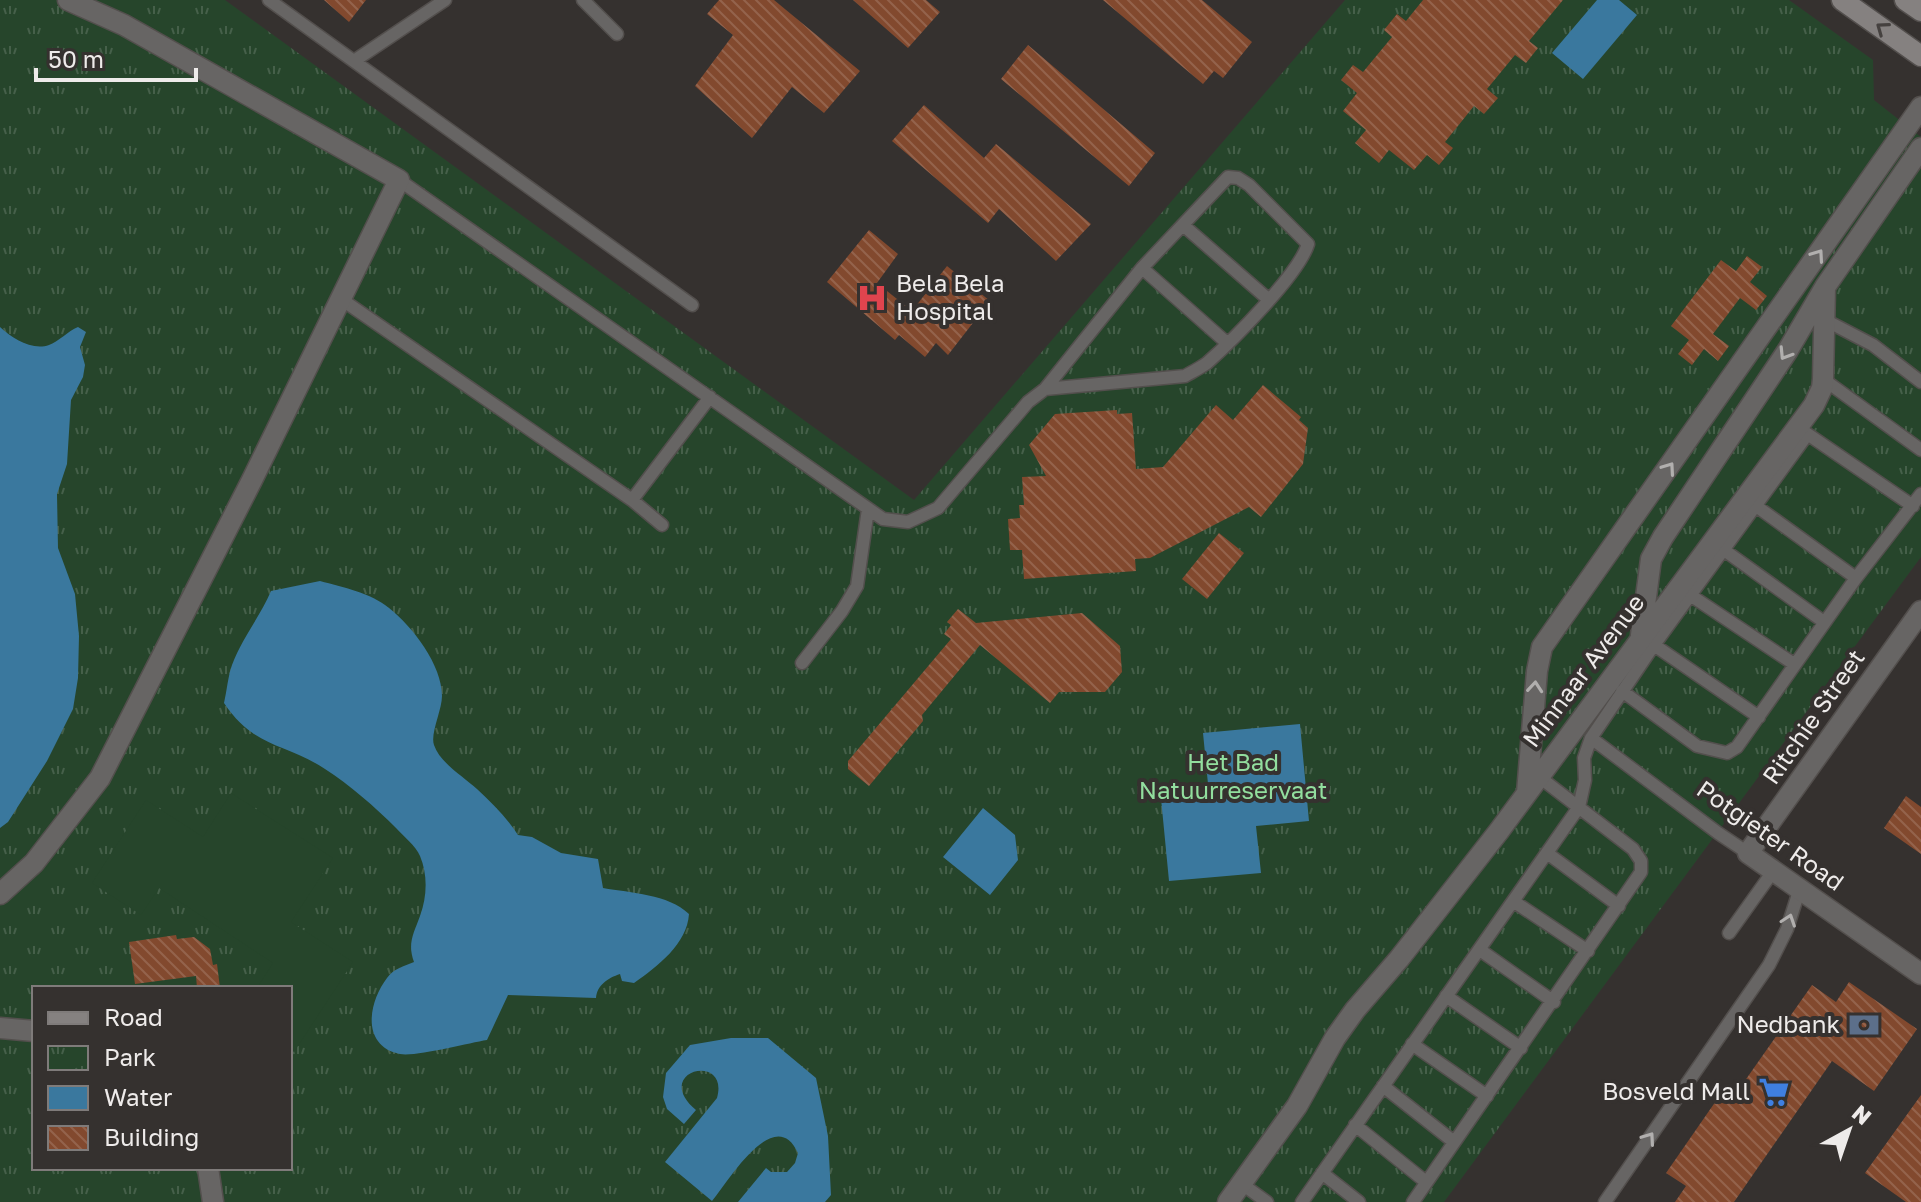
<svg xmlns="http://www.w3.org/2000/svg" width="1921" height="1202" font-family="'Golos Text',sans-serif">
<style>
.park{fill:url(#park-tufts);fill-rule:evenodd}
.garden{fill:#26452b}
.water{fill:#3a789e}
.building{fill:url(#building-back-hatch)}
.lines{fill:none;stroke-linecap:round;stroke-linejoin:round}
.lane-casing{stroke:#534f4d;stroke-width:15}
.street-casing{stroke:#534f4d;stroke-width:23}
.secondary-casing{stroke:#534f4d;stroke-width:23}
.lane{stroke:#676564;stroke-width:12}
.street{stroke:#676564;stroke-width:20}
.secondary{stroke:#858180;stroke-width:20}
.oneway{stroke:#45413f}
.oneway2{stroke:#b1afae}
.labels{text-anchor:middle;stroke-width:8;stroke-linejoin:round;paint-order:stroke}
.poi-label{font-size:24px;fill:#eeebea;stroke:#35312f;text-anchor:end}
.street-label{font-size:24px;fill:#eeebea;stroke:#35312f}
.park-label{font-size:24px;fill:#92de9e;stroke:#35312f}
</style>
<defs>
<pattern id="park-tufts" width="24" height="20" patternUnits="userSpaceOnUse" patternTransform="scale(2)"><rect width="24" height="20" fill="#26452b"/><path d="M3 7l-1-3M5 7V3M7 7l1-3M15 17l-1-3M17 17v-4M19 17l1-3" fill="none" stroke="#46604a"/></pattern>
<pattern id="building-back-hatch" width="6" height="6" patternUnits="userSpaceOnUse" patternTransform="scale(2)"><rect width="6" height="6" fill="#82492e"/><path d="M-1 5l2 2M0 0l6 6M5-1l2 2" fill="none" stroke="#94634c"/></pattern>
</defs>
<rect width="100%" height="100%" fill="#35312f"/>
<!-- park -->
<path class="park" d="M0,0H225L914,500L1345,0H1789L1873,60L1874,100L1921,137V557L1444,1202H0ZM34,988H290V1168H34Z"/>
<!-- garden -->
<path class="garden" d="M231,793L333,858L291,922L353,962L294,1052L290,1049V988H257L273,963L159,888L141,915L92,883L146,800L203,837Z"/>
<!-- water -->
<path class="water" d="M1597,0H1619L1637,15L1583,79L1552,53Z
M0,327C12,338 32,351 49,345C58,342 68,331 78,327L86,332L80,347L85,365L83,377L71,400L67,464L57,494L58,548L75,594L79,636L78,678L73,709L47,761L8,822L0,828Z
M320,581C343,587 371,593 389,608C413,627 442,665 442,696C442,710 430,734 434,745C440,763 464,777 477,789C492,803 507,818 518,835L532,837L561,853L598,859L603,888C631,893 668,894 689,914C687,944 658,966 634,983L622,981L620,974C608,978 597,985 596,998L508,995L487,1040C468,1043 416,1057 400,1054C361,1046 368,1003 387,978C393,969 404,966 414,962C407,943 414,933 420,916C427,897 428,875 420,856C416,846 403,836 396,828C375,807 350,785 325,769C284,742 255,749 224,703C227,690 228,676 232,665C242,638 260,617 271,591Z
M1300,724L1309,821L1256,826L1261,873L1169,881L1160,788L1208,784L1203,733Z
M983,808L1015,835L1018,860L990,895L943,857Z
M731,1038H768L816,1078L828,1136L831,1195L825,1202H738L766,1168L771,1172H787L795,1163L798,1153C775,1103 729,1180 712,1201L665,1162L717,1098C730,1051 650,1071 696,1110L684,1124L667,1109L663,1097L666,1073L690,1045Z"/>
<!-- building -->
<path class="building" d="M324,0H366L349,22Z
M719,0H774L860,71L824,113L792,87L752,138L695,86L733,35L707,14Z
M853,0H926L940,12L908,48Z
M1103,0H1202L1252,42L1223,78L1214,71L1203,84Z
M1423,0H1563L1529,41L1538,48L1526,63L1515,55L1487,89L1498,98L1484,114L1474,106L1445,142L1453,148L1439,165L1427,155L1414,170L1389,150L1379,163L1355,143L1366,130L1343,111L1357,93L1341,80L1353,65L1363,72L1392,37L1384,30L1397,14L1406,21Z
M1028,45L1155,153L1129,186L1001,79Z
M924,105L984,158L996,144L1091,224L1056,261L999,209L988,223L892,141Z
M869,230L898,254L877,283L912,311L947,266L990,301L948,355L936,343L925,357L899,335L895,340L827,282Z
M1747,256L1762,267L1750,282L1767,296L1756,310L1740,298L1713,334L1729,346L1718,361L1704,349L1692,365L1678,354L1689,340L1671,326L1721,260L1736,271Z
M1263,385L1301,417L1299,420L1308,428L1303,464L1261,517L1249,507L1150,558L1135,559L1136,571L1024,579L1022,550H1010L1008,519L1020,518L1019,505H1024L1022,477L1046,476L1029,445L1055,414L1117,410V414L1132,413L1136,469L1163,467L1216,405L1233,420Z
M1219,533L1244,553L1207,599L1182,579Z
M958,609L976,623L1082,613L1120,646L1122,672L1105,692H1059L1050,703L980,645L922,715L923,721L869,786L848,769V761L951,639L944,634L951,625L947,622Z
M1906,796L1921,807V854L1884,828Z
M176,935L177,939L194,937L210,949L213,965L217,964L220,988H197L196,976L135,984L129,942Z
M1849,982L1917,1029L1874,1091L1832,1061L1734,1202H1675L1686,1186L1666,1173L1727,1085L1737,1092L1812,985L1836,1002Z
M1921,1095V1202H1906L1865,1173Z"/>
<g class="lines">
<!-- lane casing -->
<g class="lane-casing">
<path id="lane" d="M269,0L692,305
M583,0L617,34
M354,61L445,0
M399,180L883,519L908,522L938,508L1028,402L1045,389L1185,376C1192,372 1200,368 1207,363C1232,341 1299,274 1308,244L1249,185L1238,178L1228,177L1142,268L1045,389
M1183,225L1268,299
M1142,268L1227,343
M341,299L632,500L662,525
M1823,319L1873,345L1921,382
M1823,379L1921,450
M1803,431L1913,506
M632,500L710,397
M1756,506L1856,578
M1724,550L1824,622
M1690,595L1794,664
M1654,645L1759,717
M802,663L842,611L857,586L868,509
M1622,691L1697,746L1727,753L1737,747L1856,578L1921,494
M1591,738L1718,833L1748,853
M1547,853L1619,906
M1513,901L1588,951
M1729,933L1774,870
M1480,950L1554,1002
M1446,996L1521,1048
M1412,1044L1487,1096
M1383,1086L1454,1142
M1355,1125L1426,1182
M1322,1173L1359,1202
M1242,1184L1267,1202
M1302,1202L1579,807L1585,780L1584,758L1591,738L1654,645L1807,435
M1413,1202L1641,872V861L1633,849L1538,776
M1605,1202L1769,965L1787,929L1800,888"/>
</g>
<!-- street casing -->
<g class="street-casing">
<path id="street" d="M1921,611L1748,853L1921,974
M1641,635L1651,559L1663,537L1788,350L1825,287L1921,148
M1527,793L1537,671L1542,647L1921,107
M0,894L34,863L100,778L252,480L399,180L124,25L68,0
M0,1028L34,1031
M208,1168L213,1202
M1228,1202L1297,1106L1335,1038L1355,1010L1399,959L1499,831L1814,405L1822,388L1823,379L1825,287"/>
</g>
<!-- secondary casing -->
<g class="secondary-casing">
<path id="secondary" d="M1842,0L1921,56
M1905,0L1921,11"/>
</g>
<!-- lane -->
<use href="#lane" class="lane"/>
<!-- street -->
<use href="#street" class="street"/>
<!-- secondary -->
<use href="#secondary" class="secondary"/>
</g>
<!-- one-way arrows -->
<defs><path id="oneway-chevron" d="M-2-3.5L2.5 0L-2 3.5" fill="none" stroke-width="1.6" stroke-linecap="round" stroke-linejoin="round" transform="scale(2)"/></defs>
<use class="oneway" href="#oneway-chevron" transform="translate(1882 28) rotate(-144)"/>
<g class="oneway2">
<use href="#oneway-chevron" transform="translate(1818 255) rotate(-55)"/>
<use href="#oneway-chevron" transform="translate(1785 354) rotate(122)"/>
<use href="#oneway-chevron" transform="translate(1669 468) rotate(-55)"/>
<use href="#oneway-chevron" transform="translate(1535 687) rotate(-85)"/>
<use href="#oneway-chevron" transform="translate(1789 920) rotate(-71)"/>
<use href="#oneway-chevron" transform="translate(1649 1138) rotate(-55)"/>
</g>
<!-- icons -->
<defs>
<g id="hospital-bare" transform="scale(2.4)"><path d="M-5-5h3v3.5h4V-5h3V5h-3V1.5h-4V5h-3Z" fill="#e0444e" stroke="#35312f" stroke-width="2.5" paint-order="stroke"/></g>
<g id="bank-bare" transform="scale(2.4)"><path d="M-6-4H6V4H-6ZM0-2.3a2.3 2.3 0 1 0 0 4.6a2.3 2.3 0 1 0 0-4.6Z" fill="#5c6f8a" stroke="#35312f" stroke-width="2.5" paint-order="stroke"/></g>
<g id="supermarket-bare" transform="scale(2.4)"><path d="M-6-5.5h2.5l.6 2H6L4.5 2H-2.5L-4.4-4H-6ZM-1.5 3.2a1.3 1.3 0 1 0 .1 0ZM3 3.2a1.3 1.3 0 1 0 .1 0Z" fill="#3f7fe0" stroke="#35312f" stroke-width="2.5" paint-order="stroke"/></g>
</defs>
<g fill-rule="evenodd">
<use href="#hospital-bare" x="872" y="298"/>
<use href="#bank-bare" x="1864" y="1025"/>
<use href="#supermarket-bare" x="1774" y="1092"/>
</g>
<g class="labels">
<!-- poi labels -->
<g class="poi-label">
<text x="896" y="292" text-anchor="start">Bela Bela<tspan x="896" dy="28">Hospital</tspan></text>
<text x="1840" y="1033">Nedbank</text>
<text x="1750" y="1100">Bosveld Mall</text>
</g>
<!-- street labels -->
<g class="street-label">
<text transform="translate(1584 671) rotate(-53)" y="8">Minnaar Avenue</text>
<text transform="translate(1814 717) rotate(-55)" y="8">Ritchie Street</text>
<text transform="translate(1770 836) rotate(35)" y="8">Potgieter Road</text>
</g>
<!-- park labels -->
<g class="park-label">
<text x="1233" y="771">Het Bad<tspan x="1233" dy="28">Natuurreservaat</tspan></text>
</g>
</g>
<!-- legend -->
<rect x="32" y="986" width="260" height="184" fill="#35312f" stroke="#7f7b7a" stroke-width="2"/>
<rect x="48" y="1012" width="40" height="12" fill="#858180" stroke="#7f7b7a" stroke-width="2"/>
<text x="104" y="1026" font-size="24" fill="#eeebea">Road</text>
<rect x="48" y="1046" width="40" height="24" fill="url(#park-tufts)" stroke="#7f7b7a" stroke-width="2"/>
<text x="104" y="1066" font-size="24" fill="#eeebea">Park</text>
<rect x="48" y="1086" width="40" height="24" fill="#3a789e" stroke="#7f7b7a" stroke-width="2"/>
<text x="104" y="1106" font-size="24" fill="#eeebea">Water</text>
<rect x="48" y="1126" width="40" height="24" fill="url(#building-back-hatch)" stroke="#7f7b7a" stroke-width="2"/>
<text x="104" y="1146" font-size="24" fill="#eeebea">Building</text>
<!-- north arrow -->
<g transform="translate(1849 1130) rotate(40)" stroke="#35312f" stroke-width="6" paint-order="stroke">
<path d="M0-6L14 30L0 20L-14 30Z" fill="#eeebea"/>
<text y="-12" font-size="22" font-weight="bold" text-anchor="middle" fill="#eeebea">N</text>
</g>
<!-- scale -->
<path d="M36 68v12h160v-12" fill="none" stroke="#eeebea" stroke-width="4"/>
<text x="48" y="68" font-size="24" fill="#eeebea" stroke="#35312f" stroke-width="6" paint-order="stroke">50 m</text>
</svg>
